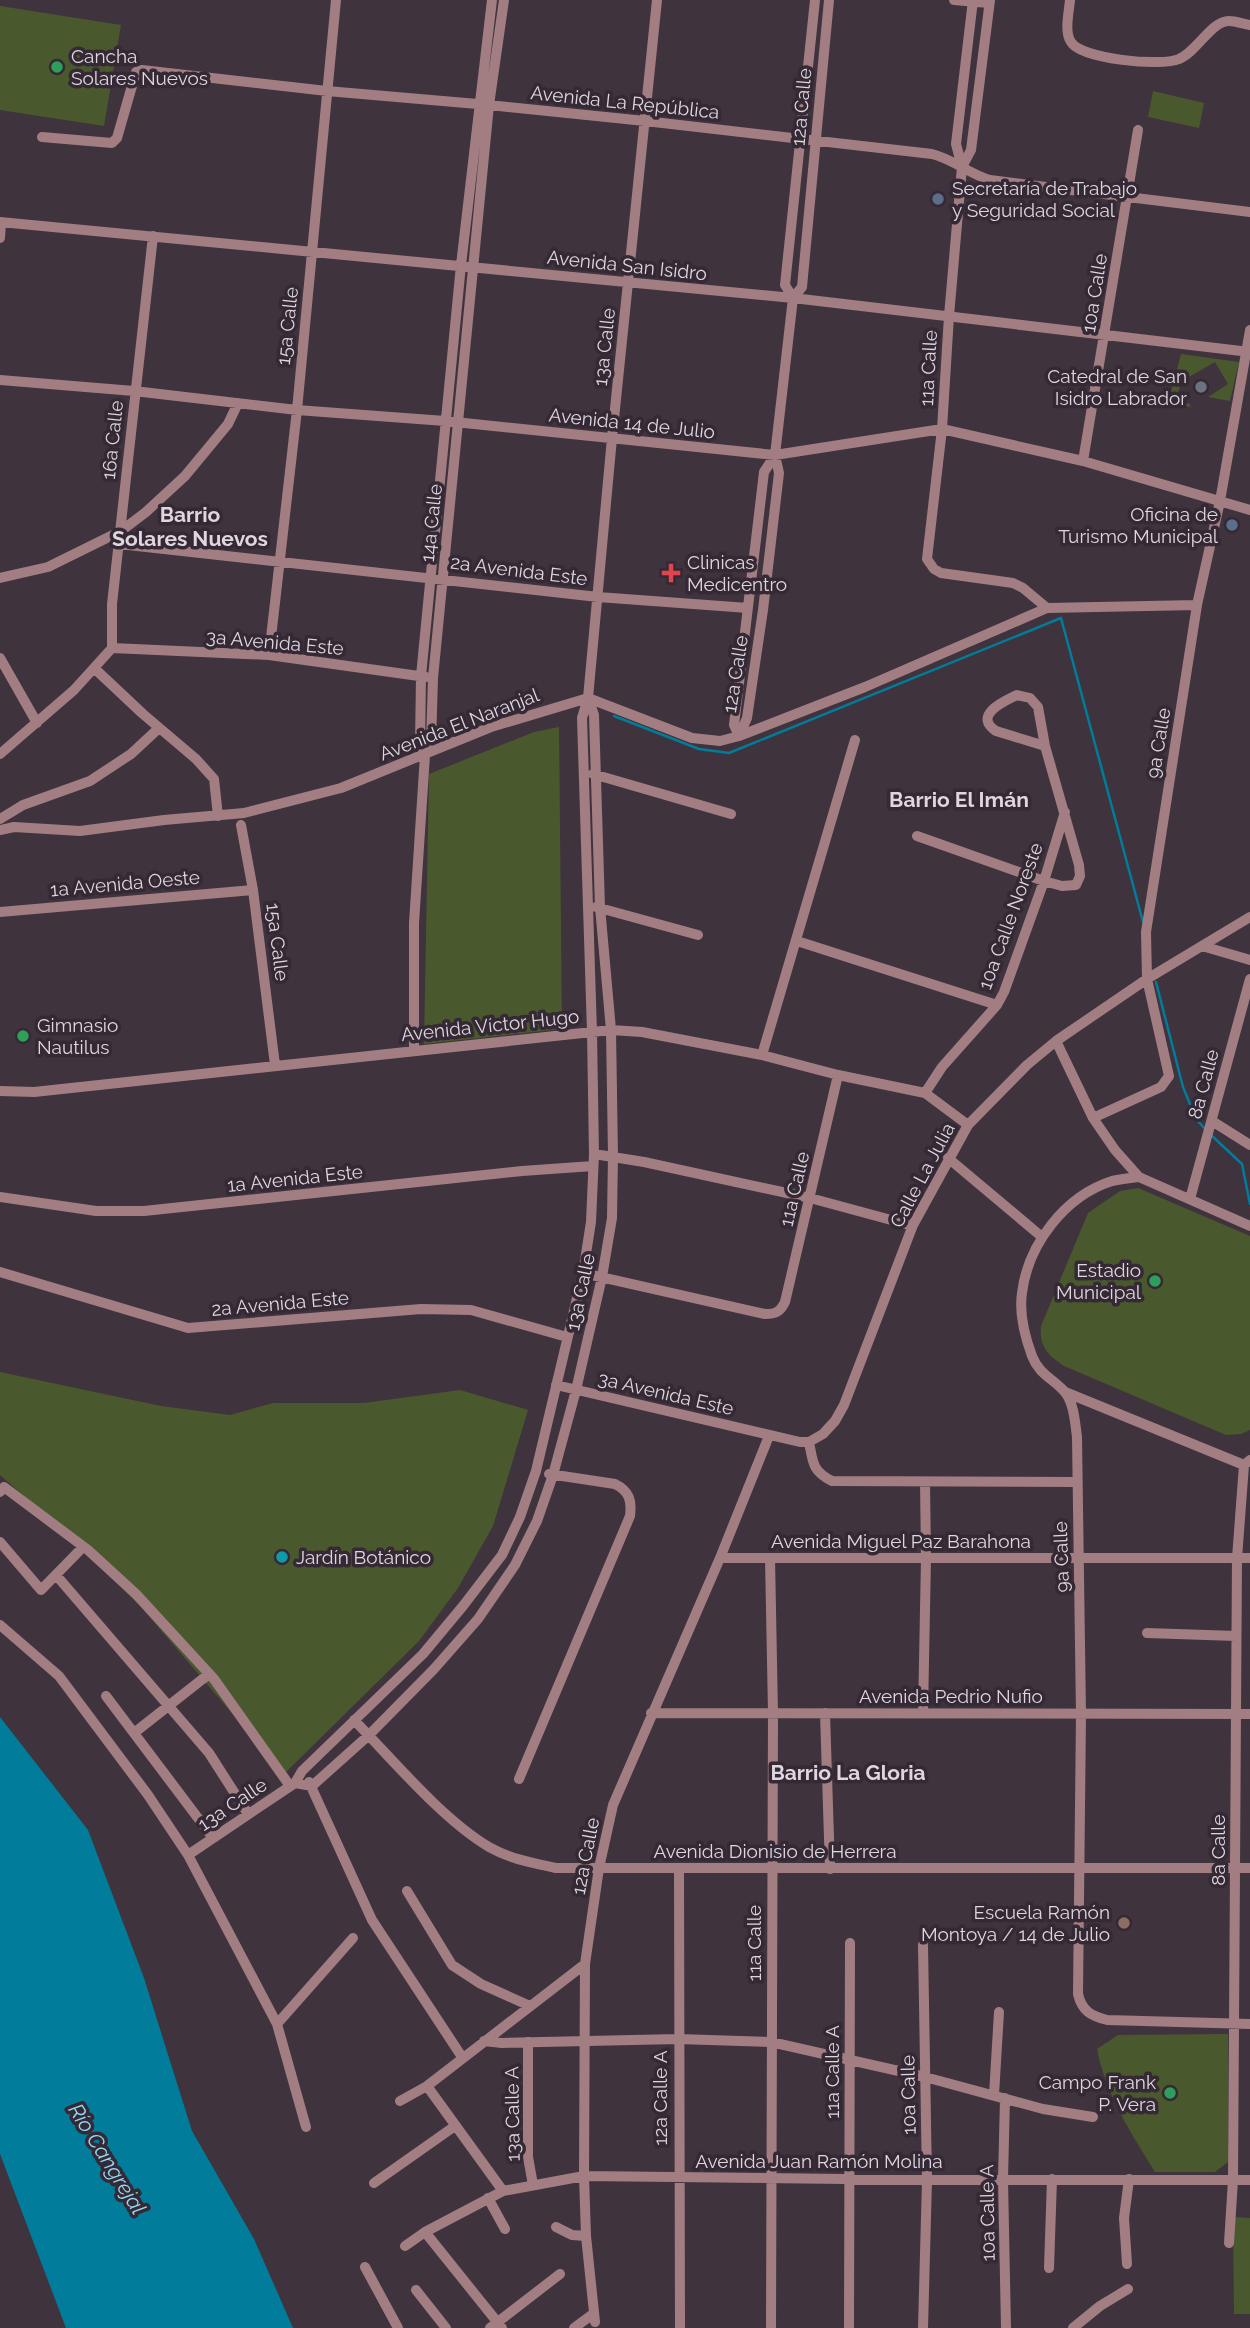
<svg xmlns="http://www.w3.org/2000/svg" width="1250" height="2328" font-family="Raleway,sans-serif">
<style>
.green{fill:#4a592d}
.water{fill:#017c9b}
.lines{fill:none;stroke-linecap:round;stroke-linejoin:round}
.stream{stroke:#017c9b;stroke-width:2.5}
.minor{stroke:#a27e83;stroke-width:10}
.leisure-dot{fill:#2e9e5b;stroke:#342934;stroke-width:2.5}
.service-dot{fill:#5c6f8a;stroke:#342934;stroke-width:2.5}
.worship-dot{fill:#6b7280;stroke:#342934;stroke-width:2.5}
.health-dot{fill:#e0444e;stroke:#342934;stroke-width:2.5}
.culture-dot{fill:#0f9aa8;stroke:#342934;stroke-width:2.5}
.education-dot{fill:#8d6e63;stroke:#342934;stroke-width:2.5}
.labels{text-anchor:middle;stroke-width:7;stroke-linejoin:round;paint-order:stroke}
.poi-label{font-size:19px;fill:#ded7de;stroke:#342934;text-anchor:start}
.street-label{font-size:19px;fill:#ded7de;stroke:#342934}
.neighbourhood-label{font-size:21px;font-weight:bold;fill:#ded7de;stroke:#342934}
.water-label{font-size:21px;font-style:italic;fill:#94daf5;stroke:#342934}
</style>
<rect width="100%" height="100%" fill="#3f333e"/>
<!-- green -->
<path class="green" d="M0,6L121,25L104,126L0,110Z
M1153,91L1204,103L1199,128L1148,117Z
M1181,354L1239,362L1230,401L1208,397L1228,384L1215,362L1177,384L1180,389L1178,391L1179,394L1174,398L1175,403L1179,405L1189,403L1191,407L1168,404Z
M559,727L562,1029L424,1044L429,774L534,732Z
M1138,1188L1250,1236V1430L1241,1434L1226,1435L1064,1366C1048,1355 1039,1347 1041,1326L1088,1213L1120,1191Z
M0,1372L161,1406L230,1415L273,1403H364L460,1390L528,1410L493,1526L458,1588L419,1641L284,1774L141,1607L54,1522L0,1475Z
M1228,2034V2162L1215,2172H1155C1131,2133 1106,2095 1097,2049L1118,2035Z
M1233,2217L1250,2218V2314H1234Z"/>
<!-- water -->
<path class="water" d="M0,1717L88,1830L144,1978L192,2131L254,2239L293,2328H66L0,2154Z"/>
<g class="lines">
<!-- stream -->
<path class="stream" d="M614,716L699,749L729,753L1061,618L1143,922
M1156,982L1183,1087L1196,1119L1206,1130
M1211,1135L1242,1164L1250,1204"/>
<!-- minor -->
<path class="minor" d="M954,0L989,3
M973,0L956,144L962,167L949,316L942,429L927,559L934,569L941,573L1013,583L1023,588L1047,608
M1070,0C1069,12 1064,32 1071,42C1081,59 1161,67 1179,59C1197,52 1211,21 1229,21C1236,21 1243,24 1250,25
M42,137L112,143L117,138L136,72L142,70L327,91L489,105L645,121L932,154C953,159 969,174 990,180L1250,212
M962,167L971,150L990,0
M0,222L793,298L1250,352
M0,238L1,222
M793,298L785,285L815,0
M0,380L134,391L297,410L445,421L775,455L942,429L1083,461L1250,510
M1083,461L1138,130
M119,544L598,597L748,608
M0,578L48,567L121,531L146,512L185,476L228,424L238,403
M112,648V604L153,236
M112,648L269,655L426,677
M269,655L297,410L336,0
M0,658L37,723
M94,668L143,714L196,759L214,779L218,816
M739,736L747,718L763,610L779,473L775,455L793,298L802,287L829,0
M739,736L734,725L764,472L775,455
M0,754L74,690L112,648
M425,755L420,745L421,676L461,265L492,0
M593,774L731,814
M0,819L23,805L90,781L131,754L159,728
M241,825L253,890L275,1065
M0,830L14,827L80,831L164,820L244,813L341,788L491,727L588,698L692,738L720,741L739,736L865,687L1047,608L1197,605
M917,836L1044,881L1062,886L1076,885L1080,876L1079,865L1045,746L1038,707L1030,698L1017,695C1005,701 972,715 996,731L1045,746
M596,907L698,935
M0,912L253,890
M797,941L997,1005
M1202,946L1250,960
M1056,1041L1093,1118L1115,1150L1139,1177L1250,1226
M414,1050V923L425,755L431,743L433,678L489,105L504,0
M762,1055L855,740
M0,1091L34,1092L611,1030L642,1032L762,1055L838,1075L925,1093L968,1125
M925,1093L942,1067L997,1005L1004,992L1044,881L1065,812
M1093,1118L1161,1087L1169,1076L1147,979L1146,932L1197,605L1220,501L1250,330
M1212,1121L1250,1145
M594,1154L644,1162L810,1198L906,1224
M948,1158L1042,1237
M1139,1177C1130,1178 1121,1179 1112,1181C1065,1196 1028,1244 1022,1293C1019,1313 1025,1337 1032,1356C1039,1374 1052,1378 1064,1391C1074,1402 1075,1422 1077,1437L1081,1714L1078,1994C1082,2011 1091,2016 1107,2020L1250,2024
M0,1197L96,1211H144L522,1171L593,1166
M1190,1199L1250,979
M0,1272L188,1328L421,1309L471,1310L567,1337
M583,1273L765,1314C776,1314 780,1312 785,1302L838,1075
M556,1385L800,1442H809L823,1434L835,1421L844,1405L913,1225L968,1125L1027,1065L1056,1041L1147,979L1250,917
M1065,1392L1244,1465
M809,1442C813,1462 812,1471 832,1481L1076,1482
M0,1492L4,1487L88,1550L136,1594L214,1679L290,1786
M0,1542L41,1590L83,1547
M720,1558H1250
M770,1558L773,1713L771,2328
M56,1575L209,1753L248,1814
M0,1625L59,1676L148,1795L188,1855L277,2024L306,2127
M1147,1633L1236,1636
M106,1696L213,1838
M651,1713L1250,1714
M825,1713L830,1869
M923,1713L926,1558L925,1482
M354,1720C393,1760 442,1819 489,1847C510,1859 533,1863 556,1868H1250
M134,1733L209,1674
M519,1779L630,1516C632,1500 629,1491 615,1484L549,1474
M309,1782L372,1920L462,2057
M295,1783L312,1786L369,1735L434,1669L478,1619L515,1565L537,1521L553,1475L576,1390L602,1277L612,1218L613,1156L611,1030L600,907L594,715L588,698
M188,1855L295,1783L302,1771L423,1654L463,1606L502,1555L520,1517L536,1471L583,1273L591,1222L594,1154L592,1032L582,718L588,698L612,438L657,0
M679,1868L680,2328
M407,1891L452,1965L481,1984L530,2006
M923,1945L927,2180L923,2328
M277,2024L353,1938
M484,2041L502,2043L678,2039L771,2042L925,2077L1043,2109L1093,2117
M528,2042V2157L533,2185
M427,2086L503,2191
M994,2095L999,2012
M1005,2098L1003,2179L1006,2328
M400,2101L427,2086L585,1964
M374,2183L455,2126
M488,2198L505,2229
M556,2227L572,2235L586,2236
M425,2232L502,2328
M1229,2243L1233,2180L1237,1558L1244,1465L1250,1460
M405,2246L425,2232L503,2191L584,2176L927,2180H1250
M1127,2264L1124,2218L1129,2179
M365,2267L398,2328
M1049,2268L1052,2179
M416,2290L446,2328
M595,2322L586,2236L584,2176L585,1964L599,1868L613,1805L720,1558L769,1436
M490,2328L560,2274
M574,2328L593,2314
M849,2328L850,1943
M1073,2328L1100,2306L1128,2289"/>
</g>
<!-- markers -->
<g class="leisure-dot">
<circle cx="57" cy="67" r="7"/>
<circle cx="23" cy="1036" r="7"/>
<circle cx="1155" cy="1281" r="7"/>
<circle cx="1170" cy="2093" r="7"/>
</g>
<g class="service-dot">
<circle cx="938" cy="199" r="7"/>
<circle cx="1232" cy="525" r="7"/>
</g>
<circle class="worship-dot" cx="1201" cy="387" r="7"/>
<path class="health-dot" d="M667.5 562.5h7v7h7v7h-7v7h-7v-7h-7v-7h7z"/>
<circle class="culture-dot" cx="282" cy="1557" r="7"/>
<circle class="education-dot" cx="1124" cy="1923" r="7"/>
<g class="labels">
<!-- poi labels -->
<g class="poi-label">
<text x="71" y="63">Cancha<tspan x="71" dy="22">Solares Nuevos</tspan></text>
<text x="952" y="195">Secretaría de Trabajo<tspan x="952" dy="22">y Seguridad Social</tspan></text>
<text x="1187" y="383" text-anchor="end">Catedral de San<tspan x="1187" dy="22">Isidro Labrador</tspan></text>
<text x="1218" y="521" text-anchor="end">Oficina de<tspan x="1218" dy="22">Turismo Municipal</tspan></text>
<text x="687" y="569">Clinicas<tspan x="687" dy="22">Medicentro</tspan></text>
<text x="37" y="1032">Gimnasio<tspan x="37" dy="22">Nautilus</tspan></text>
<text x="1141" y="1277" text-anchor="end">Estadio<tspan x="1141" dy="22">Municipal</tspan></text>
<text x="296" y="1564">Jardín Botánico</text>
<text x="1110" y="1919" text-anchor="end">Escuela Ramón<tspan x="1110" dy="22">Montoya / 14 de Julio</tspan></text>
<text x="1156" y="2089" text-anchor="end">Campo Frank<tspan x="1156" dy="22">P. Vera</tspan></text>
</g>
<!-- street labels -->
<g class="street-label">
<text transform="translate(625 102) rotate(6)" y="7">Avenida La República</text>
<text transform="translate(801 107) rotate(-85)" y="7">12a Calle</text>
<text transform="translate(627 265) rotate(6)" y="7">Avenida San Isidro</text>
<text transform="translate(1094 293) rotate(-81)" y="7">10a Calle</text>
<text transform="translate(287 326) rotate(-84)" y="7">15a Calle</text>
<text transform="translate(604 347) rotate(-84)" y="7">13a Calle</text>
<text transform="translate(928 368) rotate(-87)" y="7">11a Calle</text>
<text transform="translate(632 423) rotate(6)" y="7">Avenida 14 de Julio</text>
<text transform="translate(112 440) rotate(-84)" y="7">16a Calle</text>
<text transform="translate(431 523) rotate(-84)" y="7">14a Calle</text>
<text transform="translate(519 570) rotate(7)" y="7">2a Avenida Este</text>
<text transform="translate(275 642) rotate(5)" y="7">3a Avenida Este</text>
<text transform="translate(735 674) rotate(-81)" y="7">12a Calle</text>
<text transform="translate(459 724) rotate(-21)" y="7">Avenida El Naranjal</text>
<text transform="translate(1158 743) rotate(-81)" y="7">9a Calle</text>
<text transform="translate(125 883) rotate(-5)" y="7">1a Avenida Oeste</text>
<text transform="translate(1010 916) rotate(-70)" y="7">10a Calle Noreste</text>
<text transform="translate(278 942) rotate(83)" y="7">15a Calle</text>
<text transform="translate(490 1025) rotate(-6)" y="7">Avenida Víctor Hugo</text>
<text transform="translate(1203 1084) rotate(-75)" y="7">8a Calle</text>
<text transform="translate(922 1175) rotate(-62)" y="7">Calle La Julia</text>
<text transform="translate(295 1178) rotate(-6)" y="7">1a Avenida Este</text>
<text transform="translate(794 1189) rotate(-77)" y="7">11a Calle</text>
<text transform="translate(580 1292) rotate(-78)" y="7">13a Calle</text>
<text transform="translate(280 1303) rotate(-5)" y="7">2a Avenida Este</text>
<text transform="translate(666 1393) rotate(13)" y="7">3a Avenida Este</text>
<text x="901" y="1548">Avenida Miguel Paz Barahona</text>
<text transform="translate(1061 1557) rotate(-92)" y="7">9a Calle</text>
<text x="951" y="1703">Avenida Pedrio Nufio</text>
<text transform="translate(232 1804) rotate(-34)" y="7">13a Calle</text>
<text transform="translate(1218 1850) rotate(-90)" y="7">8a Calle</text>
<text x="775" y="1858">Avenida Dionisio de Herrera</text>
<text transform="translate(585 1856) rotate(-79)" y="7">12a Calle</text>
<text transform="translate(754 1943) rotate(-90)" y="7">11a Calle</text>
<text transform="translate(832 2072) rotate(-90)" y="7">11a Calle A</text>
<text transform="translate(908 2095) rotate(-91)" y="7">10a Calle</text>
<text transform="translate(660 2098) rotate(-90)" y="7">12a Calle A</text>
<text transform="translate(512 2114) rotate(-91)" y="7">13a Calle A</text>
<text x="819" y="2168">Avenida Juan Ramón Molina</text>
<text transform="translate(987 2213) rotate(-91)" y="7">10a Calle A</text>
</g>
<!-- neighbourhood labels -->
<g class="neighbourhood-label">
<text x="190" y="522">Barrio<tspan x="190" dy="24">Solares Nuevos</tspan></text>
<text x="959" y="807">Barrio El Imán</text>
<text x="848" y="1780">Barrio La Gloria</text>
</g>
<!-- water labels -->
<g class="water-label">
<text transform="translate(107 2159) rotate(58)" y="7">Río Cangrejal</text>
</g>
</g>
</svg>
